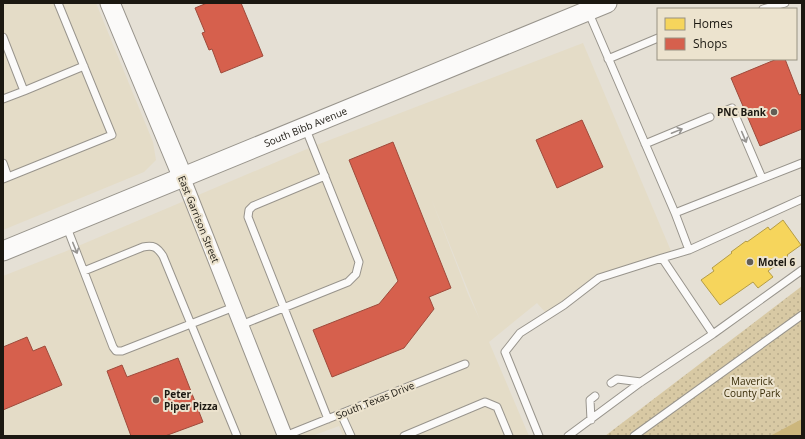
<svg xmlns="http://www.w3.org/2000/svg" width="805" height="439" font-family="'Open Sans',sans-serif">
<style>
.built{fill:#e4dcc7;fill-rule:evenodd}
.park{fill:url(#park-dots)}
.water{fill:#ccb67c}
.homes{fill:#f6d55c;stroke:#b49c46}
.shops{fill:#d6604d;stroke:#9e4a3b}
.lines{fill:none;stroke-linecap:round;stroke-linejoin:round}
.lane-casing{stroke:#98948c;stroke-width:9}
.street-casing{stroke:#98948c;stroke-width:16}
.secondary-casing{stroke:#98948c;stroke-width:21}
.lane{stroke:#fbfaf9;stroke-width:7}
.street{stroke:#fbfaf9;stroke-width:14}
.secondary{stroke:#fbfaf9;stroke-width:19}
.oneway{stroke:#969491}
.poi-dot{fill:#625e56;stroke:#ece3ce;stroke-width:1.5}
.labels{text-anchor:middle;stroke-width:4;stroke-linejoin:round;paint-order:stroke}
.poi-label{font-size:10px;font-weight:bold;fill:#1b1811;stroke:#ece3ce;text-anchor:start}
.street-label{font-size:10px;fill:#1b1811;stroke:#ece3ce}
.park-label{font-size:10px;fill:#392c08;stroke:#ece3ce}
</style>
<defs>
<pattern id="park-dots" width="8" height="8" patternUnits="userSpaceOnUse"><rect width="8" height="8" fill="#d8c9a4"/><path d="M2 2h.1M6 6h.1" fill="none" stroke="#b9ac8c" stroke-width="1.8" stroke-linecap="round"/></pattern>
</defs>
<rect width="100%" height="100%" fill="#e5e0d5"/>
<!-- built -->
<path class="built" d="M3,3H96L153,142L156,160L144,172L3,230Z
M583,43L671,251L589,284L546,313L537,303L489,342L529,436H343L339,426L312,436H3V276L64,252L314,146ZM431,198L480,320L468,294Z"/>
<!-- park -->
<path class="park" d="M802,286V436H605Z"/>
<!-- water -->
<path class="water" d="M802,419V436H770Z"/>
<!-- homes -->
<path class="homes" d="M783,220L801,245L787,255L788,256L768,271L773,277L758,288L753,282L720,305L701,280L714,271L712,268L732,253L731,252L746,241L747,242L768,227L770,230Z"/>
<!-- shops -->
<path class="shops" d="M207,3H241L263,56L221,73L212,49L209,50L202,33L205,32L195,8Z
M777,59H785L799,95L802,94V129L760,146L731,78Z
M582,120L603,167L557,188L536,140Z
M393,142L451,288L429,297L434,309L404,348L332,377L313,330L379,304L398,281L349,160Z
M27,337L33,351L45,346L62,385L3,410V347Z
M178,358L203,422L165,436H131L107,371L122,365L127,377Z"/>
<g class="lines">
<!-- lane casing -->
<g class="lane-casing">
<path id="lane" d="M763,9L785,3
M588,11L675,213L802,163
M3,37L24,91L3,99
M608,59L658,38
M24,91L84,66
M725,111L732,108L762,178
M645,144L710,117
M3,163L8,177
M325,176L253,206L249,210L248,217L328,419
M3,179L112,135L58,3
M802,199L689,250L662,258L713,334L802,270
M675,213L689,250
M66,225L113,347L116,351H122L234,307
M84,271L143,247C154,245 157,247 163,256L237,436
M241,325L348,282L356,274L359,262L305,127
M611,383L617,379L641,382
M341,414L351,436
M591,420L590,400L595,396
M285,436L465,364
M404,436L485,402L497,407L509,436
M539,436L505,352L520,333L564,305L599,278L662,258
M568,436L641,382L713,334
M634,436L802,315"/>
</g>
<!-- street casing -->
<g class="street-casing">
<path id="street" d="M183,178L285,436"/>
</g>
<!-- secondary casing -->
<g class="secondary-casing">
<g id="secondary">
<path d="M110,3L183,178"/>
<path id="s1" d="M3,251L607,3"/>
</g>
</g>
<!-- lane -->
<use href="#lane" class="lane"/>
<!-- street -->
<use href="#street" class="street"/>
<!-- secondary -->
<use href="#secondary" class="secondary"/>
</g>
<!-- one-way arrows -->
<defs><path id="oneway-shaft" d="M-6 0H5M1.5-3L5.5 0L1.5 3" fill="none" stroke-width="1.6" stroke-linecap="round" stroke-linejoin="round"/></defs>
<g class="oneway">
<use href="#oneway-shaft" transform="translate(677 131) rotate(-22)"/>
<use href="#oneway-shaft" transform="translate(744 137) rotate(67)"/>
<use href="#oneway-shaft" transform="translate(75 248) rotate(68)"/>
</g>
<!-- markers -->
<g class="poi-dot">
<circle cx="774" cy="112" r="4"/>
<circle cx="750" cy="262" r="4"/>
<circle cx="156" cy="400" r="4"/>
</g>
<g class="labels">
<!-- poi labels -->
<g class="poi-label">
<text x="766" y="116" text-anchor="end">PNC Bank</text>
<text x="758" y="266">Motel 6</text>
<text x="164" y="398">Peter<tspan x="164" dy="12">Piper Pizza</tspan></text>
</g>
<!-- street labels -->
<g class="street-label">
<text dy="4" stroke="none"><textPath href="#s1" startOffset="327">South Bibb Avenue</textPath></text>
<text transform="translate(199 219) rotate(68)" y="4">East Garrison Street</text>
<text transform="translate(375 400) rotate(-22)" y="4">South Texas Drive</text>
</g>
<!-- park labels -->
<g class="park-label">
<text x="752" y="385">Maverick<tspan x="752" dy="12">County Park</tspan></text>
</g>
</g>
<!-- border -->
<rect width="805" height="439" fill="none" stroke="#1b1811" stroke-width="8"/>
<!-- legend -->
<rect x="657" y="8" width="140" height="52" fill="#ece3ce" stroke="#989282"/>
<rect x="665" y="18" width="20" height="12" fill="#f6d55c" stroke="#989282"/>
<text x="693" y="28" font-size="12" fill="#1b1811">Homes</text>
<rect x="665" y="38" width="20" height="12" fill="#d6604d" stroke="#989282"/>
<text x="693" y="48" font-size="12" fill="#1b1811">Shops</text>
</svg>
